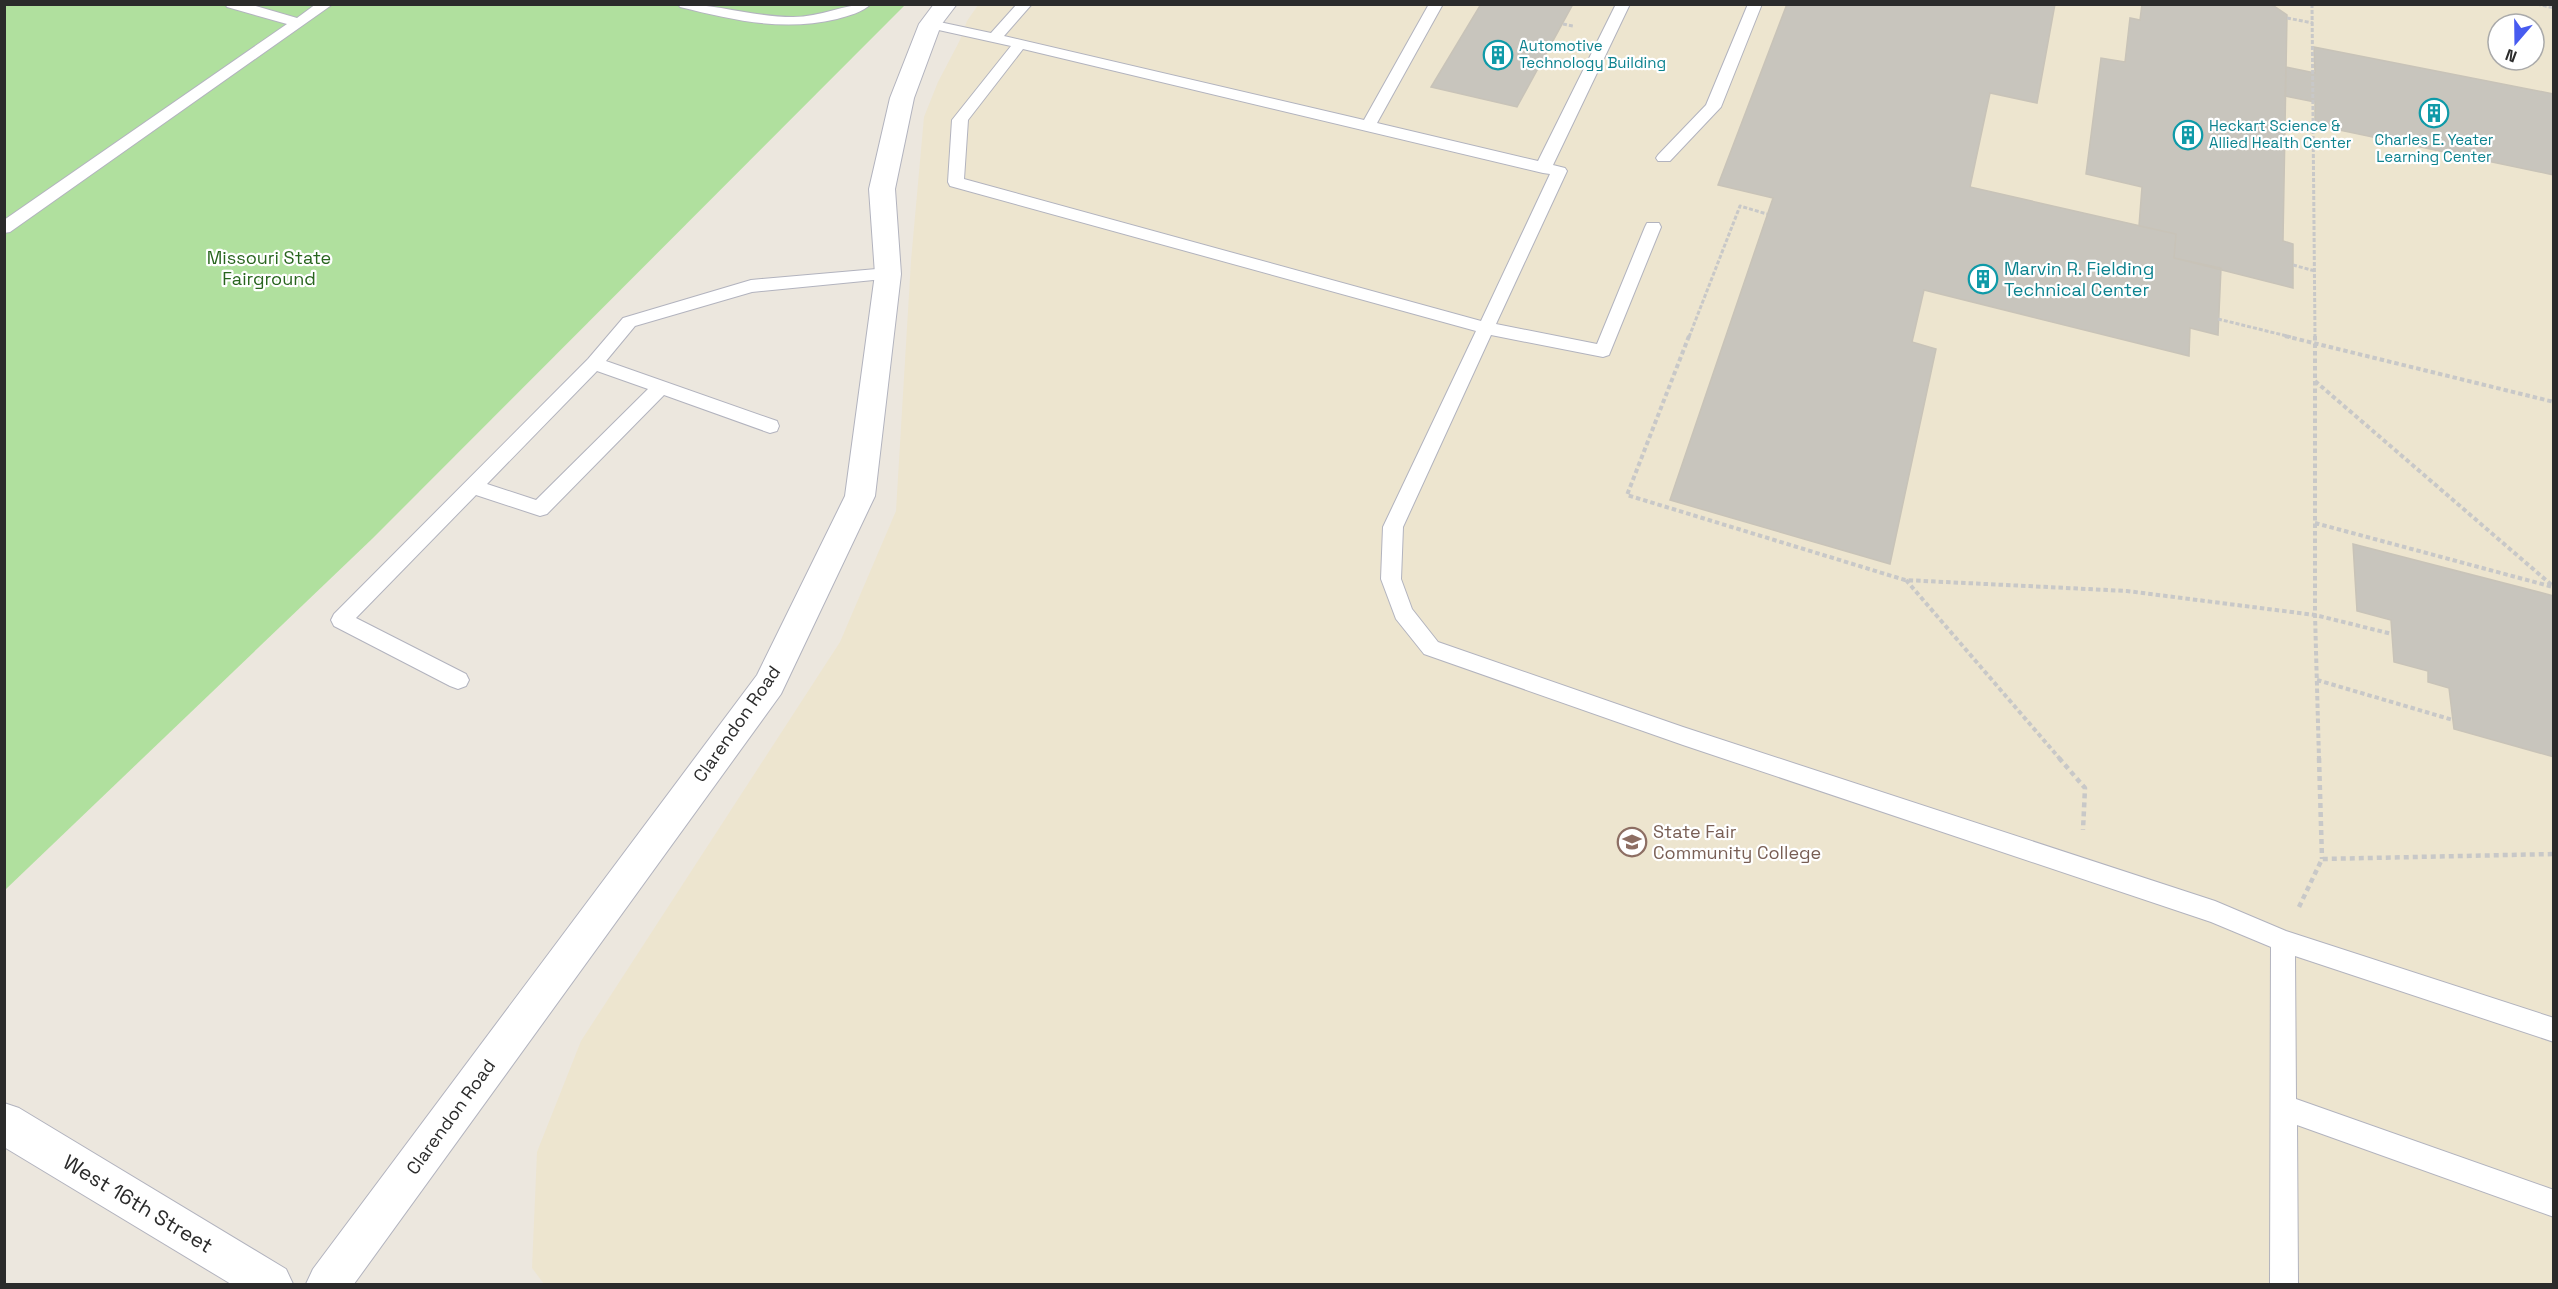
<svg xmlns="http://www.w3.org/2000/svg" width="2558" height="1289" font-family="'Space Grotesk',sans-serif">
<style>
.education{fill:#ede5cf;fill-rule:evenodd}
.green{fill:#b0e09e}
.building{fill:#c8c5bd;stroke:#c8c3b8;stroke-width:1.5}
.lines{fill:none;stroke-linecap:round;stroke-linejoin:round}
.lane-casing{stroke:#b2b3be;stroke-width:2}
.secondary-casing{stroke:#b2b3be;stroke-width:2}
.path-far2{stroke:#c8c8c8;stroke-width:3;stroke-dasharray:4 2;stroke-linecap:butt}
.path-far1{stroke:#c8c8c8;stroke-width:4;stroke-dasharray:4.5 3;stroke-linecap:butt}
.path{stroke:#c8c8c8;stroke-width:4.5;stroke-dasharray:5 4;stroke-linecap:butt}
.lane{fill:#fff;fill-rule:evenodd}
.secondary{fill:#fff;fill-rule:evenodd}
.labels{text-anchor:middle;stroke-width:4.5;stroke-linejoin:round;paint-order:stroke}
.far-culture-label{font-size:15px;fill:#0d838f;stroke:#fff;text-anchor:start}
.park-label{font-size:18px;fill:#28651e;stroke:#fff}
.culture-label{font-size:18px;fill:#0d838f;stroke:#fff;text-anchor:start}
.street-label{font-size:18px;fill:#2b2b2b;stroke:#fff}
.education-label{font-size:18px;fill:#785e54;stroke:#fff;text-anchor:start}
.near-street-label{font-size:21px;fill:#2b2b2b;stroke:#fff}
</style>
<rect width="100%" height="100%" fill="#ece7de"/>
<!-- education -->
<path class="education" d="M978,5H2553V1284H544L532,1268L537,1152L581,1041L840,642L896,511L911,261L924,117L938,82L960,40L967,21ZM2498,24H2534V60H2498Z"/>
<!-- green -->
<path class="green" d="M5,5H905L373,538L5,890Z"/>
<!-- building -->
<path class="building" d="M1481,4H1573L1517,107L1431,87Z
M1787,4H2055L2037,103L1990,93L1970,187L2176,234L2174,258L2221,268L2218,335L2190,328L2189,356L1924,290L1912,342L1936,349L1890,564L1670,500L1773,198L1718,185Z
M2142,4H2271L2287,15L2283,241L2293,244V288L2174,258L2176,234L2139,226L2142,187L2086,174L2101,58L2125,62L2130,18L2140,20Z
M2314,47L2554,94V175L2315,125V102L2285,96L2286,67L2315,73Z
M2353,544L2554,596V757L2454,729L2449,688L2428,682V671L2394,662L2391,620L2357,611Z"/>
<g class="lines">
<!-- lane casing -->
<g class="lane-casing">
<path id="lane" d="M225,4H249L297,18L316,4H333L10,232L4,233V220L287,24L227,7Z
M678,4C717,4 754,17 793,17C821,17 844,4 871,4C863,12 848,16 837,19C783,32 733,20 680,7Z
M1017,4H1032L1004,36L1364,120L1429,4H1443L1377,123L1538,161L1616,4H1630L1553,165L1565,168L1567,171L1496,324L1597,344L1645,227L1647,223H1659L1661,227L1609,355L1603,357L1491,335L1403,527L1401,579L1412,609L1438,642L1683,727L2215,901L2286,931L2554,1018V1042L2295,956L2296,1099L2554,1190V1217L2297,1125L2298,1284H2270L2271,947L2211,922L1683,745L1424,654L1396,619L1381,579L1383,527L1476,331L950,186L948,182L952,120L1011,46L925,27L923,24L930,20L991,33ZM1023,49L1543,173L1550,174L1481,321L964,179L968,120Z
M1748,4H1762L1721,107L1670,161H1658L1656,158L1658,155L1706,105Z
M888,268L894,270L897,274L894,278L752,292L635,326L606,361L777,421L779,426L777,431L770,433L664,395L547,514L540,516L476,495L356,618L466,674L469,680L466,686L458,689L450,686L334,626L331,620L334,614L588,359L623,318L751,280ZM597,371L648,389L536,500L487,484Z"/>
</g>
<!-- secondary casing -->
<g class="secondary-casing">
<path id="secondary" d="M934,4H957L941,25L914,98L895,189L901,274L875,496L781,694L354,1284H306L313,1269L757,675L845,496L875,274L869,189L890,98L919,24Z
M4,1103L19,1108L286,1269L293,1284H231L4,1147Z"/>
</g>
<!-- path-far2 -->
<path class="path-far2" d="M2312,4L2315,337
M2537,4L2554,8
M2287,18L2313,23
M1563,24L1573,26
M2293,265L2315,271
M2218,319L2291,337
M1689,337L1740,206L1767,214"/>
<!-- path-far1 -->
<path class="path-far1" d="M1689,336L1627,495L1905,580L2127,591L2315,615L2392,634
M2285,336L2554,402
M2315,336V381L2554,587
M2315,381V615L2319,759
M2315,523L2553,587
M1906,580L2060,759
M2317,680L2453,720"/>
<!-- path -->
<path class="path" d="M2059,758L2085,788L2083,830
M2319,758L2322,859
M2299,907L2322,859L2554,854"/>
<!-- lane -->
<use href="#lane" class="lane"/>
<!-- secondary -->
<use href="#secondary" class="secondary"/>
</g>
<!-- icons -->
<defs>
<g id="building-ring" transform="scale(1.5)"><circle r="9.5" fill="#fff" stroke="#0f9aa8" stroke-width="1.5"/><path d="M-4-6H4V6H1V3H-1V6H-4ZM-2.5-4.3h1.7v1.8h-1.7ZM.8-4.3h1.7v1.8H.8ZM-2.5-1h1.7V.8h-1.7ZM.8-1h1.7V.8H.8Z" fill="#0f9aa8"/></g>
<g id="university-ring" transform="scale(1.5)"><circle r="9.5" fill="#fff" stroke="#8d6e63" stroke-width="1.5"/><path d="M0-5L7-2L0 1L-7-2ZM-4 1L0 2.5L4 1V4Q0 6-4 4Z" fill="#8d6e63"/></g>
</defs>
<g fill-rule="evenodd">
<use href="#building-ring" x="1498" y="55"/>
<use href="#building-ring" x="2434" y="113"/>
<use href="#building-ring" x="2188" y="135"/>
<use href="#building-ring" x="1983" y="279"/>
<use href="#university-ring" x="1632" y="842"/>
</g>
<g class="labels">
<!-- far-culture labels -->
<g class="far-culture-label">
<text x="1519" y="51">Automotive<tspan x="1519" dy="17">Technology Building</tspan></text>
<text x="2209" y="131">Heckart Science &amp;<tspan x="2209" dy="17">Allied Health Center</tspan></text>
<text x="2434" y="145" text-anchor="middle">Charles E. Yeater<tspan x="2434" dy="17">Learning Center</tspan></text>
</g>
<!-- park labels -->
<g class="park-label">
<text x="269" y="264">Missouri State<tspan x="269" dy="21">Fairground</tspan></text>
</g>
<!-- culture labels -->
<g class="culture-label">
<text x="2004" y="275">Marvin R. Fielding<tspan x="2004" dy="21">Technical Center</tspan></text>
</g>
<!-- street labels -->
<g class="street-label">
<text transform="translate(737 724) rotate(-55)" y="6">Clarendon Road</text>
<text transform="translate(451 1117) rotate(-54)" y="6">Clarendon Road</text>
</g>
<!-- education labels -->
<g class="education-label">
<text x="1653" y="838">State Fair<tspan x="1653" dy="21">Community College</tspan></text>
</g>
<!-- near-street labels -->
<g class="near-street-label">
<text transform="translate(138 1204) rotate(31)" y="7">West 16th Street</text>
</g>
</g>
<!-- border -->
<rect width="2558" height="1289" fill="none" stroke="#2b2b2b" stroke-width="12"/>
<!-- north arrow -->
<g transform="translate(2516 42) rotate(200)"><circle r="28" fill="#ffffff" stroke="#aaaaaa" stroke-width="1.5"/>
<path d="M0-4.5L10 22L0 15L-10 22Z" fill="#475bf0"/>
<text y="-9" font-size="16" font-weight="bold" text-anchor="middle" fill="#2b2b2b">N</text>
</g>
</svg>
